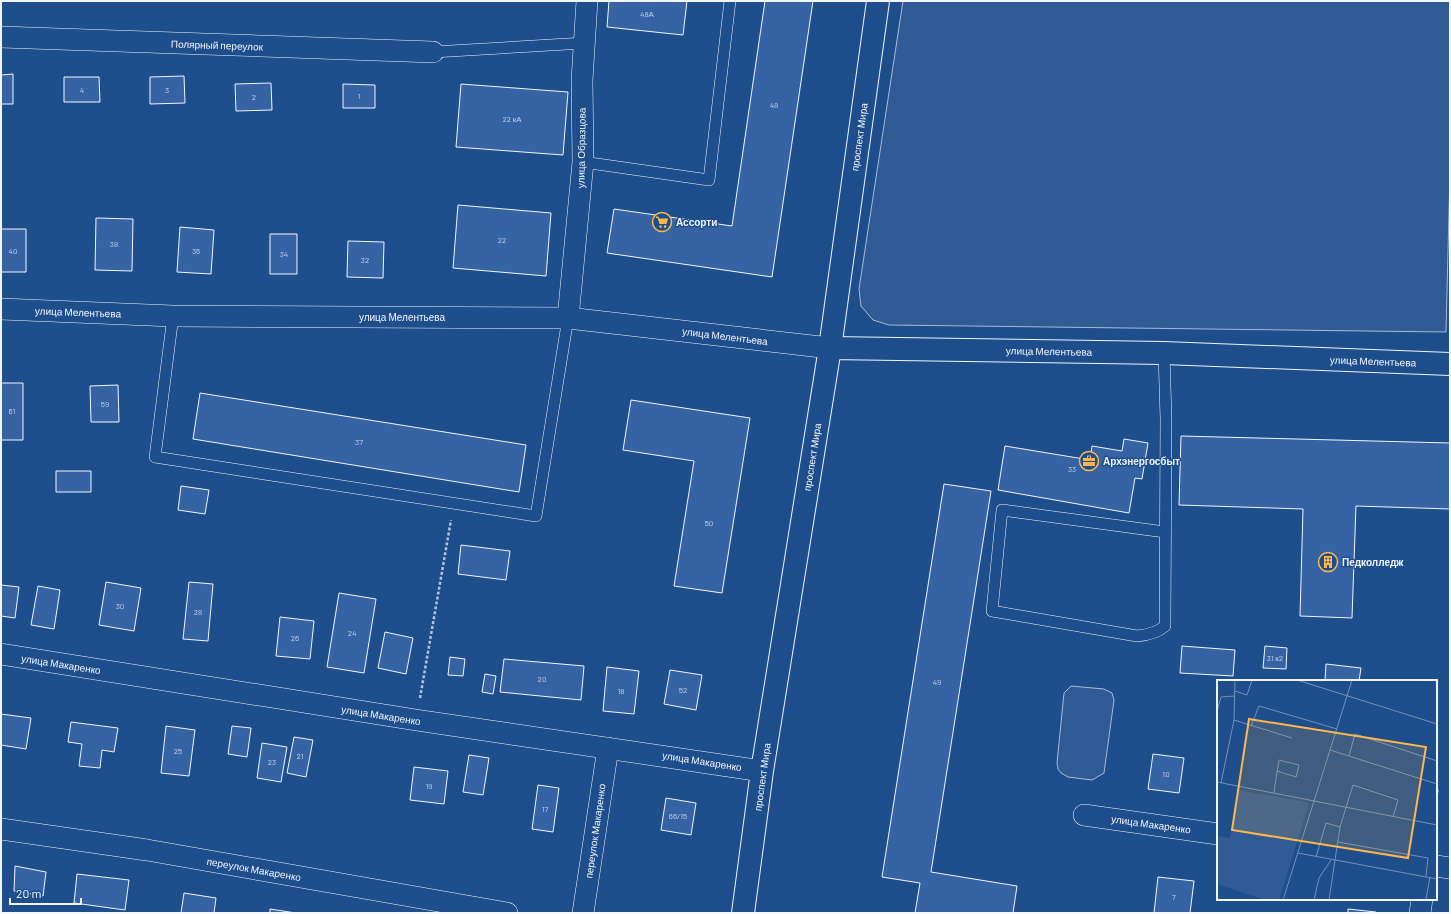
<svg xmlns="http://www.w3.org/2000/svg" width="1451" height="914" font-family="Barlow,sans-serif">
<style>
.built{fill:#305b95;stroke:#a8bbd7}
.building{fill:#3563a3;stroke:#f2f6ff}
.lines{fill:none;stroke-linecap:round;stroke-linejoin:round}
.service-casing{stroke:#f2f6ff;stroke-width:12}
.minor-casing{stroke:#f2f6ff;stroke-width:22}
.tertiary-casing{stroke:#f2f6ff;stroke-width:24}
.path{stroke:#b3c4dc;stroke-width:2.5;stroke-dasharray:3 2;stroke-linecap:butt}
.service{stroke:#1f4e8c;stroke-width:11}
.minor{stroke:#1f4e8c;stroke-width:21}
.tertiary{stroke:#1f4e8c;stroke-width:22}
.labels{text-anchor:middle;stroke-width:3;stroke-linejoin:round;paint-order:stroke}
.number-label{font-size:8px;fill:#c3d1e8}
.street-label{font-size:10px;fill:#f2f6ff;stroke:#1f4e8c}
.poi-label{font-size:10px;font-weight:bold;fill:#f2f6ff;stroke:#1f4e8c;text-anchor:start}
.inset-road{fill:none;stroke:#7391ba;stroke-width:1}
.view{fill:#ffb74d;fill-opacity:0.15;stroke:#ffb74d;stroke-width:2}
.inset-edge{fill:none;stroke:#f2f6ff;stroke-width:2}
</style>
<rect width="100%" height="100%" fill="#1f4e8c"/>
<!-- built -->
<path class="built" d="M903,1H1450V171L1446,332L889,325L873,320L861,306L859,289Z
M1071,686L1104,689L1112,693L1114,700L1104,773L1092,780L1068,777L1061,773L1058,769L1057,763L1064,693Z"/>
<!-- building -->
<path class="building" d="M609,1H687L683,35L607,27Z
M765,1H813L772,277L607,253L614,209L732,226Z
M13,74V104H1V75Z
M184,76L185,103L150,104V77Z
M64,77H99L100,102H64Z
M271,83L272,110L236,111L235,84Z
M343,84L375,85V108H343Z
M461,84L568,92L563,155L456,147Z
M458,205L551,213L546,276L453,268Z
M96,218L133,219L132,271L95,270Z
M180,227L214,230L211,274L177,272Z
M1,229H26V272H1Z
M270,234H297V274H270Z
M348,241L384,242L383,278L347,277Z
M1,383H23V440H1Z
M118,385L119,422H91L90,386Z
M200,393L526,445L519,492L193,439Z
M631,400L750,418L722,593L674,586L694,461L623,450Z
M1181,436L1450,443V509L1356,506L1352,618L1300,616L1303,509L1179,505Z
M1124,439L1148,443L1142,479L1135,478L1129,513L998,490L1005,446L1090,460L1092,446L1122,451Z
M56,471H91V492H56Z
M944,484L991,491L931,872L1017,886L1013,913H915L920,883L882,877Z
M181,486L209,490L205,514L178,510Z
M461,545L510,551L506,580L458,574Z
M106,582L141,588L134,631L99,625Z
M189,582L213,584L208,641L183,639Z
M1,585L19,587L15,618L1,616Z
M38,586L60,590L54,629L31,625Z
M339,593L376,599L364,673L327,667Z
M280,617L314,621L310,659L276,656Z
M385,632L413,638L406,674L378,668Z
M1182,646L1235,650L1233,676L1180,673Z
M1265,646L1287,648L1286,669L1263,668Z
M450,657L465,659L463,676L448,675Z
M504,659L584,666L581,700L500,692Z
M1326,664L1361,668L1359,681H1325Z
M607,667L639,671L634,714L603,711Z
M670,670L702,675L696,710L664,704Z
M485,674L496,676L493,694L482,692Z
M1,714L31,718L26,749L1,745Z
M71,722L118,728L114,752L102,750L100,768L79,766L82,744L68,742Z
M166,726L195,730L189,776L161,773Z
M232,726L251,728L247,757L228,754Z
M294,737L313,740L306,777L287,773Z
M262,743L287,747L281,782L257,778Z
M1153,754L1184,758L1179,793L1148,789Z
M469,755L489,758L483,795L463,792Z
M414,767L448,771L444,804L410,800Z
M538,785L559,788L553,832L532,829Z
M1436,790H1438L1436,806Z
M666,798L696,803L691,835L661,830Z
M15,866L46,872L43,896L14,891Z
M77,874L129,880L125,910L74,903Z
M1158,877L1194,881L1190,913H1154Z
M184,893L216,898L214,913H181Z
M270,909L296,913H270Z
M1348,909L1376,912V913H1348Z"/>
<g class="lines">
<!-- service casing -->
<g class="service-casing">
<path id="service" d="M433,52L584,43
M583,162L709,180L730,1
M173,316L155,457L536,516L568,318
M1164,353L1166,419L1165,626C1157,633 1148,635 1137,636L992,611L1002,510L1165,532"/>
</g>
<!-- minor casing -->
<g class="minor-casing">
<path id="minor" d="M1,37L433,52
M1,309L173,316L568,318L830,348
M568,318L583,162L582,80L587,1
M1,654L416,720L762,771
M1084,815L1218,834
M1,829L147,850L507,913
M1436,866L1450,868
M583,913L608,748
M1420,913L1422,899"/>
</g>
<!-- tertiary casing -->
<g class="tertiary-casing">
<path id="tertiary" d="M830,348L1164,353L1450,364
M743,913L762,771L830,348L878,1"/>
</g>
<!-- path -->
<path class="path" d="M420,698L451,520"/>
<!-- service -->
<use href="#service" class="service"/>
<!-- minor -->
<use href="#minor" class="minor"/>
<!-- tertiary -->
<use href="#tertiary" class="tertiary"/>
</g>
<!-- icons -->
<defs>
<g id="supermarket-ring" transform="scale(1)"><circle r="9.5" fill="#1f4e8c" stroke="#ffb74d" stroke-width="1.5"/><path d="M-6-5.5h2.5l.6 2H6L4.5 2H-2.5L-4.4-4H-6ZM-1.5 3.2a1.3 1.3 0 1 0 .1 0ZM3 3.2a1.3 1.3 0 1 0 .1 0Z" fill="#ffb74d"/></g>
<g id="office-ring" transform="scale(1)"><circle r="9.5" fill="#1f4e8c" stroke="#ffb74d" stroke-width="1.5"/><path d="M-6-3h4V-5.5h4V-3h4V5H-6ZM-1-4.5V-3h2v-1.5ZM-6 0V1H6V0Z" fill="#ffb74d"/></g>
<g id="building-ring" transform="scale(1)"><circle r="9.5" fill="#1f4e8c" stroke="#ffb74d" stroke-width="1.5"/><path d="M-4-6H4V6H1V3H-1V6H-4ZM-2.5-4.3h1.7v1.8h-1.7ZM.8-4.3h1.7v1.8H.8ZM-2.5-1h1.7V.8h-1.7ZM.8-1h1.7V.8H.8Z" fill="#ffb74d"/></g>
</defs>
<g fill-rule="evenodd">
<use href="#supermarket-ring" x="662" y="222"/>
<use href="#office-ring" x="1089" y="461"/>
<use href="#building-ring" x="1328" y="562"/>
</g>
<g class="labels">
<!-- number labels -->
<g class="number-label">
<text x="647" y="17">48А</text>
<text x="82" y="93">4</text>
<text x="167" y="93">3</text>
<text x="359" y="99">1</text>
<text x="254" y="100">2</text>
<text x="774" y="108">48</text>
<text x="512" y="122">22 кА</text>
<text x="502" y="243">22</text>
<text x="114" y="247">38</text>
<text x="13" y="254">40</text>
<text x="196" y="254">36</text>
<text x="284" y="257">34</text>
<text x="365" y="263">32</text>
<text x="105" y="407">59</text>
<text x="12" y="414">61</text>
<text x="359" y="445">37</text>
<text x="1072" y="472">33</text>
<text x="709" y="526">50</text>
<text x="120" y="609">30</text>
<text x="198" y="615">28</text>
<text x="352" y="636">24</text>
<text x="295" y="641">26</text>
<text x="1275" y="661">31 к2</text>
<text x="542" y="682">20</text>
<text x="937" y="685">49</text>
<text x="683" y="693">52</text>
<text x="621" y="694">18</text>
<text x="178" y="754">25</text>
<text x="300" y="759">21</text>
<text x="272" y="765">23</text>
<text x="1166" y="777">10</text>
<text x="429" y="789">19</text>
<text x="545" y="812">17</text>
<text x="678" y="819">66/15</text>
<text x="1174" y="900">7</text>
</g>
<!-- street labels -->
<g class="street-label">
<text transform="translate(217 45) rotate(2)" y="4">Полярный переулок</text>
<text transform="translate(859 137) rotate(-82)" y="4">проспект Мира</text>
<text transform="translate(581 148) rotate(-89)" y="4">улица Образцова</text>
<text transform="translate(78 312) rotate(2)" y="4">улица Мелентьева</text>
<text x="402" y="321">улица Мелентьева</text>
<text transform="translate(725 336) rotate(7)" y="4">улица Мелентьева</text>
<text transform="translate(1049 351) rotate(1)" y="4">улица Мелентьева</text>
<text transform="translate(1373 361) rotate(2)" y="4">улица Мелентьева</text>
<text transform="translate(812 457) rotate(-81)" y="4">проспект Мира</text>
<text transform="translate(61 664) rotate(9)" y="4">улица Макаренко</text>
<text transform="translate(381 715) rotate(9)" y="4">улица Макаренко</text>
<text transform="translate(702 761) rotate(9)" y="4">улица Макаренко</text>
<text transform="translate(762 777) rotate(-82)" y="4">проспект Мира</text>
<text transform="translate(1151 824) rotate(8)" y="4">улица Макаренко</text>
<text transform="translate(595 831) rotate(-82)" y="4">переулок Макаренко</text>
<text transform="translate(254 869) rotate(10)" y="4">переулок Макаренко</text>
</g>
<!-- poi labels -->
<g class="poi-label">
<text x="676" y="226">Ассорти</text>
<text x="1103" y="465">Архэнергосбыт</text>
<text x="1342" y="566">Педколледж</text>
</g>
</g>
<!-- overview -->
<g transform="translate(1217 680)">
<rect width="220" height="220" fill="#1f4e8c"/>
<path d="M22,110L89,122L92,124L62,220H48L0,204V156L13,158Z" fill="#305b95"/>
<path class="inset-road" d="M80,0L220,44M18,11L30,15L35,0M0,31L4,17L18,16M17,40L75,58M34,46L42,26L120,49M113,70L220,104M132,76L138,54L220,81M0,102L220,145M4,103L17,40L18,0M57,113L58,105L62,80L82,85L79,97L60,91M121,162L211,178L209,196M81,173L220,199M99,177L109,143L123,147M209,219L213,197M66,220L135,0M97,220L102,198L114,180M112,220L123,147L136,105L181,120L176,137"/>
<path class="view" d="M32,39L209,67L191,178L15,150Z"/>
<rect width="220" height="220" class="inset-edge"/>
</g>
<!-- border -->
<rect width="1451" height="914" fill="none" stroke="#f2f6ff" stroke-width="4"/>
<!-- scale -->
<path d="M10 898v6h71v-6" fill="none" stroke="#f2f6ff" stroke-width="2"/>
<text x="16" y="898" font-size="12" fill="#f2f6ff" stroke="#1f4e8c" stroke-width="3" paint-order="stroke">20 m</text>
</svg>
